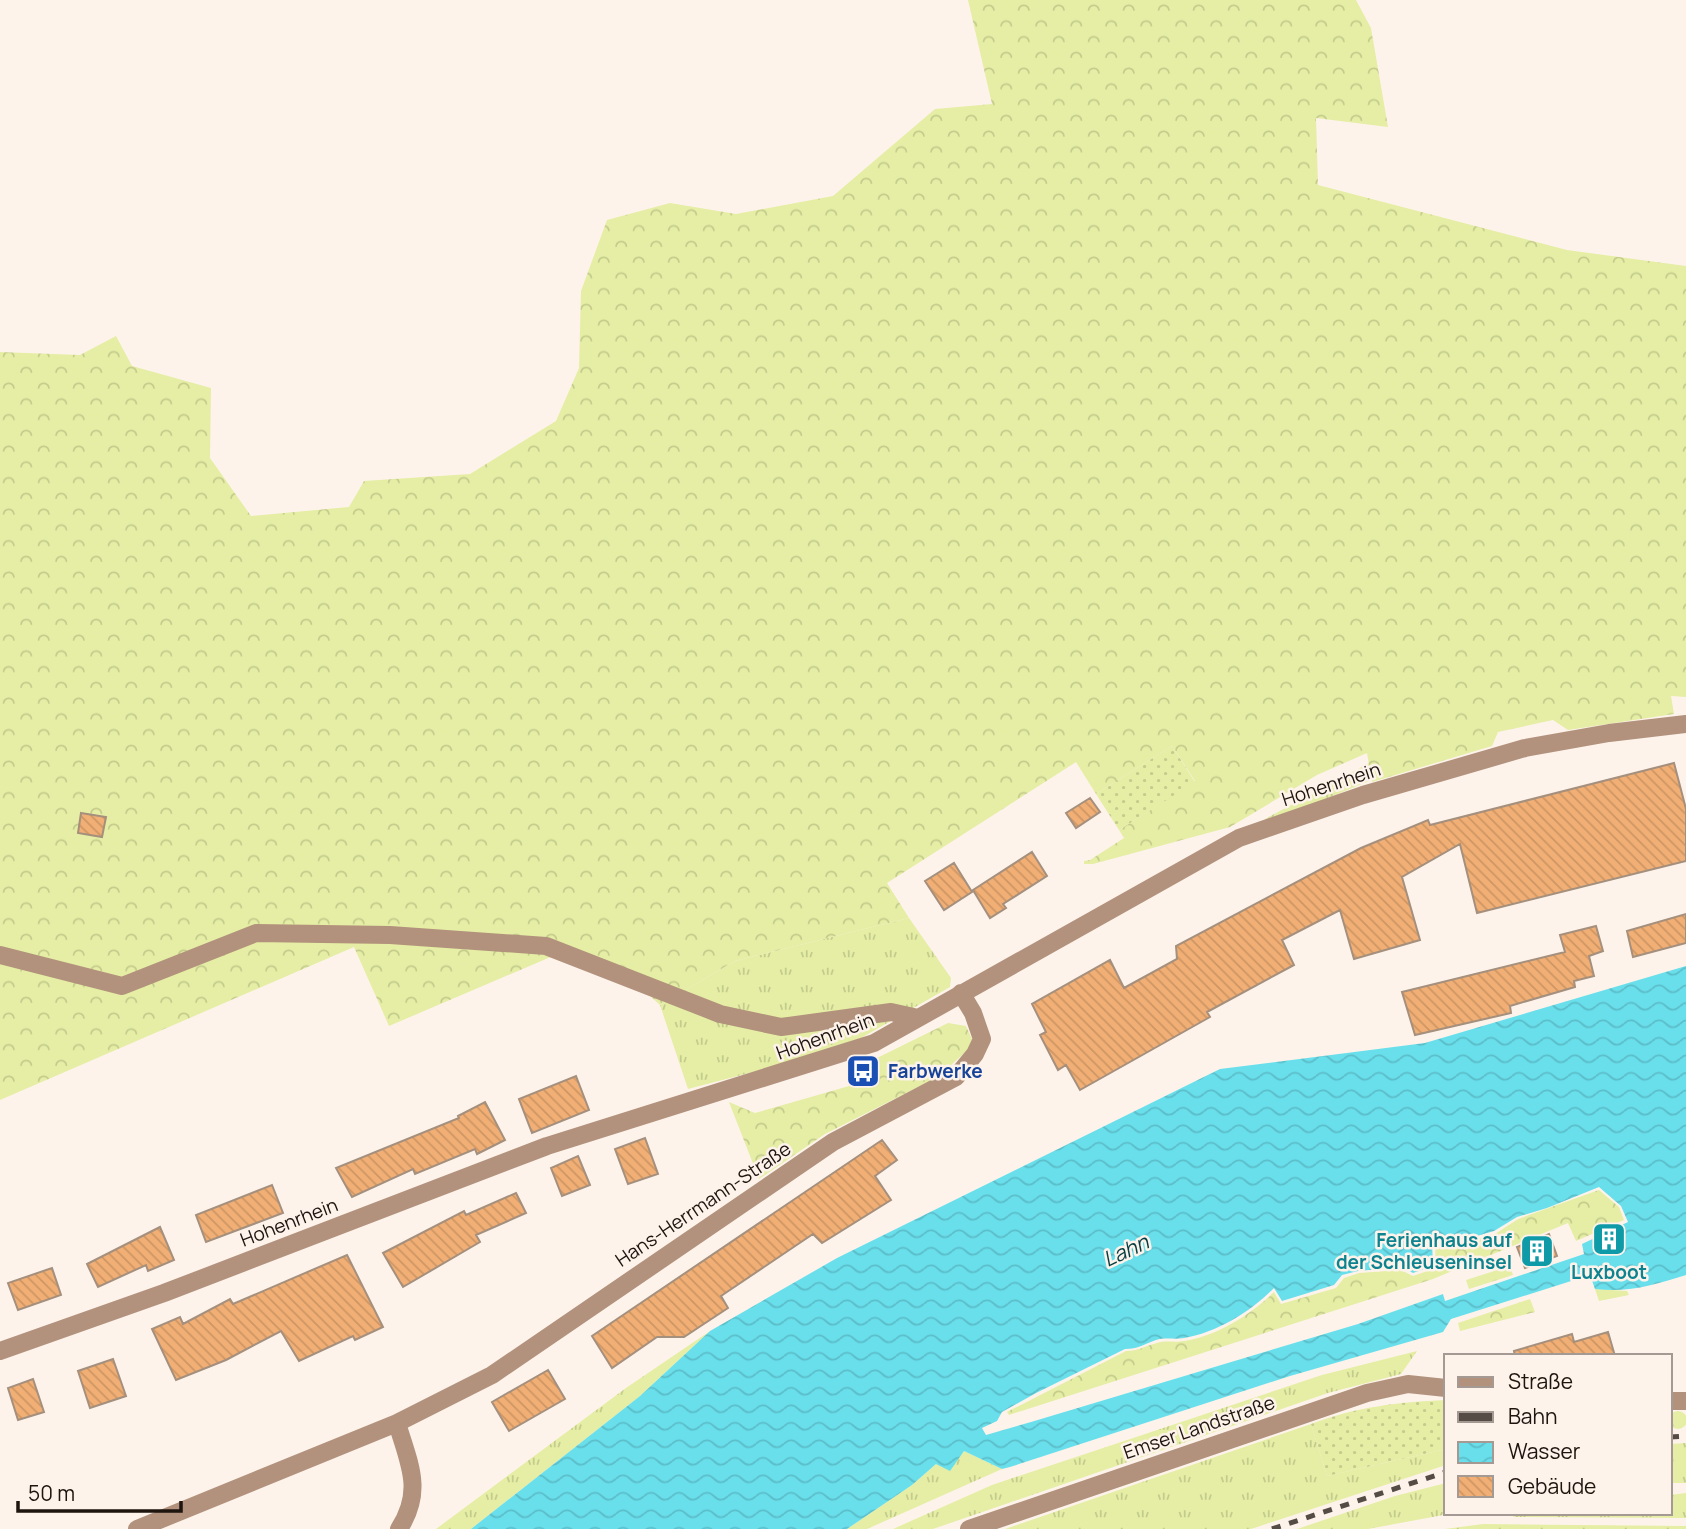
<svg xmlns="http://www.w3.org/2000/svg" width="1686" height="1529" font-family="Manrope,sans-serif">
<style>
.grass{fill:url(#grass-tufts)}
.forest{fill:url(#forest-crowns)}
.garden{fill:url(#garden-dots)}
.water{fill:url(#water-waves);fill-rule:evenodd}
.building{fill:url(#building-back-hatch);stroke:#a58f7d;stroke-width:2}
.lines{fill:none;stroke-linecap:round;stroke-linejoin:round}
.minor{stroke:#b2927d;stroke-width:18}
.rail{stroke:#554c45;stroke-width:5;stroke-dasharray:9 9;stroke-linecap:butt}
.labels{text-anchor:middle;stroke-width:5;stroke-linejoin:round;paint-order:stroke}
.street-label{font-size:19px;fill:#1e150f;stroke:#fdf3eb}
.transit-label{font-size:19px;font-weight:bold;fill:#164399;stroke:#fdf3eb;text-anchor:start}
.culture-label{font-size:19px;font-weight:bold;fill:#0d838f;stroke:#fdf3eb;text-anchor:end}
.water-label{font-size:21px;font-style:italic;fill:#033d43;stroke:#fdf3eb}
</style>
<defs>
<pattern id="grass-tufts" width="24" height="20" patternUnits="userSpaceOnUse" patternTransform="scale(1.75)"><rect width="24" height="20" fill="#e5eea4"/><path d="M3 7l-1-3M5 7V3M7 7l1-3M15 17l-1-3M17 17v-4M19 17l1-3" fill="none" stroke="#c4cb8c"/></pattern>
<pattern id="forest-crowns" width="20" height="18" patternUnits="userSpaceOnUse" patternTransform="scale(1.75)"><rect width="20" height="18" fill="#e5eea4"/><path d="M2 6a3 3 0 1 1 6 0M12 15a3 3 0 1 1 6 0" fill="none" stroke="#c4cb8c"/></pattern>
<pattern id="garden-dots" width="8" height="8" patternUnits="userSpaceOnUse" patternTransform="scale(1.75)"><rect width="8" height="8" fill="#e5eea4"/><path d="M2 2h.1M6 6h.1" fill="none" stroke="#c4cb8c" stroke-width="1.8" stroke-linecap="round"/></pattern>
<pattern id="water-waves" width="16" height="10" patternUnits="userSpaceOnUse" patternTransform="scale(1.75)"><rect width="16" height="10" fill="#69dfec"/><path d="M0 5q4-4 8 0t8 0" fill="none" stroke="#5bbec9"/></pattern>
<pattern id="building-back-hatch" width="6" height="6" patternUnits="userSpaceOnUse" patternTransform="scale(1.75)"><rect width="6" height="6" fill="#f1af75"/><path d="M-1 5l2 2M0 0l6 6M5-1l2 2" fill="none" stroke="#ce9664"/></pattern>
</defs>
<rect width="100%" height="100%" fill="#fdf3eb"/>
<!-- grass -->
<path class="grass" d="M1369,763L1372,780L1266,823L1265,819Z
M909,918L951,978L950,987L861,1038L757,1071L688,1089L660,1005L735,961Z
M1595,1289L1627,1291L1629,1295L1599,1301Z
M710,1331L640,1396L471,1529H436L626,1388Z
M1417,1351L1401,1374L1328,1393L933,1529H893L992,1485L1322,1375Z
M1669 1420a9 9 0 1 1 18 0a9 9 0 1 1-18 0Z
M1311,1424L1327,1476L1446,1449V1465L1251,1529H1005Z
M1686,1443V1483H1670V1444Z
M964,1451L1002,1469L867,1529H847L912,1485L936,1464Z
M1446,1483V1513H1454L1368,1529H1297L1395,1496Z
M1686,1493V1518L1513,1517L1516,1513H1670V1495Z
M1483,1524L1686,1526V1529H1445Z"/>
<!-- forest -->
<path class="forest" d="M968,0H1356L1371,28L1388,127L1316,118L1318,185L1567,250L1686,266V697L1671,696L1674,714L1568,730L1553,720L1498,732L1492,746L1372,782L1367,753L1317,775L1230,827L1093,864H1084V861L1090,860L1124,838L1119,830L1195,781L1172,746L1096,794L1076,762L887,883L909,918L735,961L660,1005L619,968L567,950L389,1026L354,947L0,1100V352L80,355L116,336L132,366L211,388L210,458L251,516L349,507L364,481L470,474L556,421L579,368L581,291L607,220L670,203L736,214L833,196L935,109L992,104Z
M948,1023L966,1026L972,1039L971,1047L938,1077L825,1134L759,1179L729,1102L755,1113L863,1082L874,1075L873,1060Z
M1599,1190L1619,1207L1624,1220L1576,1241L1568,1223L1433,1279L1009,1415L1007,1412L1126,1351C1138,1351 1145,1346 1157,1343C1166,1340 1175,1343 1184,1341C1217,1336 1250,1315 1274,1292L1281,1304L1336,1288L1344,1278L1359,1273L1401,1270L1413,1276L1436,1268L1435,1244L1454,1237L1459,1244L1495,1234L1518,1219Z
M1510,1266L1513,1275L1469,1289L1466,1280Z
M1530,1299L1535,1312L1460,1331L1458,1323Z"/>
<!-- garden -->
<path class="garden" d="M1172,746L1195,782L1119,830L1096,794Z
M1446,1400V1449L1327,1476L1311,1424C1356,1407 1398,1402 1446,1400Z"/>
<!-- water -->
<path class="water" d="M1686,966V1275C1654,1285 1629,1293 1595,1289L1590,1275L1451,1319L1443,1332L1290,1376L1010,1467L1002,1469L964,1451L950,1471L936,1464L912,1485L847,1529H471L640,1396L710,1331L837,1258L1220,1069L1425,1043ZM1599,1187L1621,1206L1628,1222L1582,1244L1584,1254L1445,1301L1443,1294L1358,1324L1031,1422L986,1435L982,1428L997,1421L1002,1412L1036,1393L1125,1349C1138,1349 1145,1344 1156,1340C1165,1337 1175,1340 1184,1338C1218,1332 1250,1312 1274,1288L1282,1301L1334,1285L1342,1275L1358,1271L1402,1267L1413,1273L1433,1266L1432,1242L1455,1235L1460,1241L1494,1231L1517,1217L1547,1208Z"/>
<!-- building -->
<path class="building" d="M1674,763L1686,809V861L1477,913L1460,844L1402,877L1420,940L1354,959L1340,910L1282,940L1294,965L1207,1012L1210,1017L1080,1090L1066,1065L1058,1070L1040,1035L1046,1032L1032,1004L1110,960L1124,988L1177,959L1176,946L1361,848L1428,820L1430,825Z
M1090,798L1100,812L1076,828L1066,813Z
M81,813L106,817L102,837L78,833Z
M1032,852L1047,876L1003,904L1006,908L990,918L973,890Z
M954,863L972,892L944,910L925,881Z
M1686,914V943L1633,957L1627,931Z
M1596,926L1603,951L1589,956L1594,976L1574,981L1575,987L1510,1006L1511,1013L1415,1035L1402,992L1565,952L1560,935Z
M576,1076L589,1110L532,1133L519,1099Z
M485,1102L505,1140L477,1154L475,1149L415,1174L413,1169L352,1197L336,1168L459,1118L458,1116Z
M645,1138L658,1174L628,1184L615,1149Z
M882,1140L897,1160L875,1176L891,1200L822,1243L813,1234L721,1296L728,1308L684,1337H657L612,1368L592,1336Z
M578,1156L590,1185L562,1196L551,1168Z
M272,1185L283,1213L206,1242L196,1215Z
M516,1193L526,1213L476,1235L480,1242L403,1287L383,1253L464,1211L466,1215Z
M160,1227L174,1260L148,1271L146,1265L98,1287L87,1264Z
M1549,1234L1557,1256L1525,1268L1517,1247Z
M347,1255L383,1327L355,1340L353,1336L299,1361L281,1331L226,1360L176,1380L152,1329L180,1317L183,1324L230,1299L233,1304Z
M52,1268L61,1295L18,1310L8,1283Z
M1608,1332L1615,1356H1515L1514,1351L1572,1334L1574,1342Z
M113,1359L126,1396L90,1408L78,1371Z
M548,1370L565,1399L509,1431L492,1402Z
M33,1379L44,1412L18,1420L8,1388Z"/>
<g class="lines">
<!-- minor -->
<path class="minor" d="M0,955L122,986L256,933L390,935L546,946L720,1014L781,1027L891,1012L918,1018
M0,1351L164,1293L547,1146L874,1043L1239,838L1363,795L1525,748L1609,733L1686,724
M1670,1401H1686
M137,1529L397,1423
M399,1529C424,1490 409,1464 397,1423L492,1375L833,1142L956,1077L975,1054L982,1039L973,1013L961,993
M969,1529L1367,1393L1408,1384L1446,1388"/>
<!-- rail -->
<path class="rail" d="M1670,1437L1686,1436
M1272,1529L1446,1472"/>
</g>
<!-- icons -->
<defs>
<g id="bus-square" transform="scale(1.75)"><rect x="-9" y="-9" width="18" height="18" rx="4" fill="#1a4fb4" stroke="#fdf3eb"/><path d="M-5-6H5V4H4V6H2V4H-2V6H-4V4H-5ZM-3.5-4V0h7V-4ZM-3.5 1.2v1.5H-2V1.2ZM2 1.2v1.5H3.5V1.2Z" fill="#fff"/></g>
<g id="building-square" transform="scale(1.75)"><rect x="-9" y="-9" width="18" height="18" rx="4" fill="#0f9aa8" stroke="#fdf3eb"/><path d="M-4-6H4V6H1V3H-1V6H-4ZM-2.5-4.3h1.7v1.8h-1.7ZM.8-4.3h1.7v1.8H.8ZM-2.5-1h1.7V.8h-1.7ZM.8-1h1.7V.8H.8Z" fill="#fff"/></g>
</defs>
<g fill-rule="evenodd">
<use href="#bus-square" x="863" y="1071"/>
<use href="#building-square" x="1609" y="1239"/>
<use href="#building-square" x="1537" y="1251"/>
</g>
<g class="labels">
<!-- street labels -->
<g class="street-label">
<text transform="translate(1331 784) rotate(-18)" y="7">Hohenrhein</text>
<text transform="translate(825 1036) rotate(-20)" y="7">Hohenrhein</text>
<text transform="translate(703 1204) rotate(-34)" y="7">Hans-Herrmann-Straße</text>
<text transform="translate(289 1222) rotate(-21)" y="7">Hohenrhein</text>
<text transform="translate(1199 1427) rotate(-19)" y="7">Emser Landstraße</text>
</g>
<!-- transit labels -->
<g class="transit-label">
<text x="888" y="1078">Farbwerke</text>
</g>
<!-- culture labels -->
<g class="culture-label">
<text x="1512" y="1247">Ferienhaus auf<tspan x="1512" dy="22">der Schleuseninsel</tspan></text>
<text x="1609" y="1279" text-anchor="middle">Luxboot</text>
</g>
<!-- water labels -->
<g class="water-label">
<text transform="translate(1126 1251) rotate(-25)" y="7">Lahn</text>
</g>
</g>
<!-- legend -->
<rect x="1444" y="1354" width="228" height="161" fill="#fdf3eb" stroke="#a49a93" stroke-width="2"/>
<rect x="1458" y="1377" width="35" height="10" fill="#b2927d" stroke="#a49a93" stroke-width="2"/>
<text x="1508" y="1389" font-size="21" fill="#1e150f">Straße</text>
<rect x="1458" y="1412" width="35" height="10" fill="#554c45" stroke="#a49a93" stroke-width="2"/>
<text x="1508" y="1424" font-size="21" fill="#1e150f">Bahn</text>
<rect x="1458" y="1442" width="35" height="21" fill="url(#water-waves)" stroke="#a49a93" stroke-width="2"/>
<text x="1508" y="1459" font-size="21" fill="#1e150f">Wasser</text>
<rect x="1458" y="1476" width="35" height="21" fill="url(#building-back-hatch)" stroke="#a49a93" stroke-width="2"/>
<text x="1508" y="1494" font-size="21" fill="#1e150f">Gebäude</text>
<!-- scale -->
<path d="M18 1501v10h163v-10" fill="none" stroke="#1e150f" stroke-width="3.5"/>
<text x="28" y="1501" font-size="21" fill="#1e150f" stroke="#fdf3eb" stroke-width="5" paint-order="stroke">50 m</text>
</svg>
